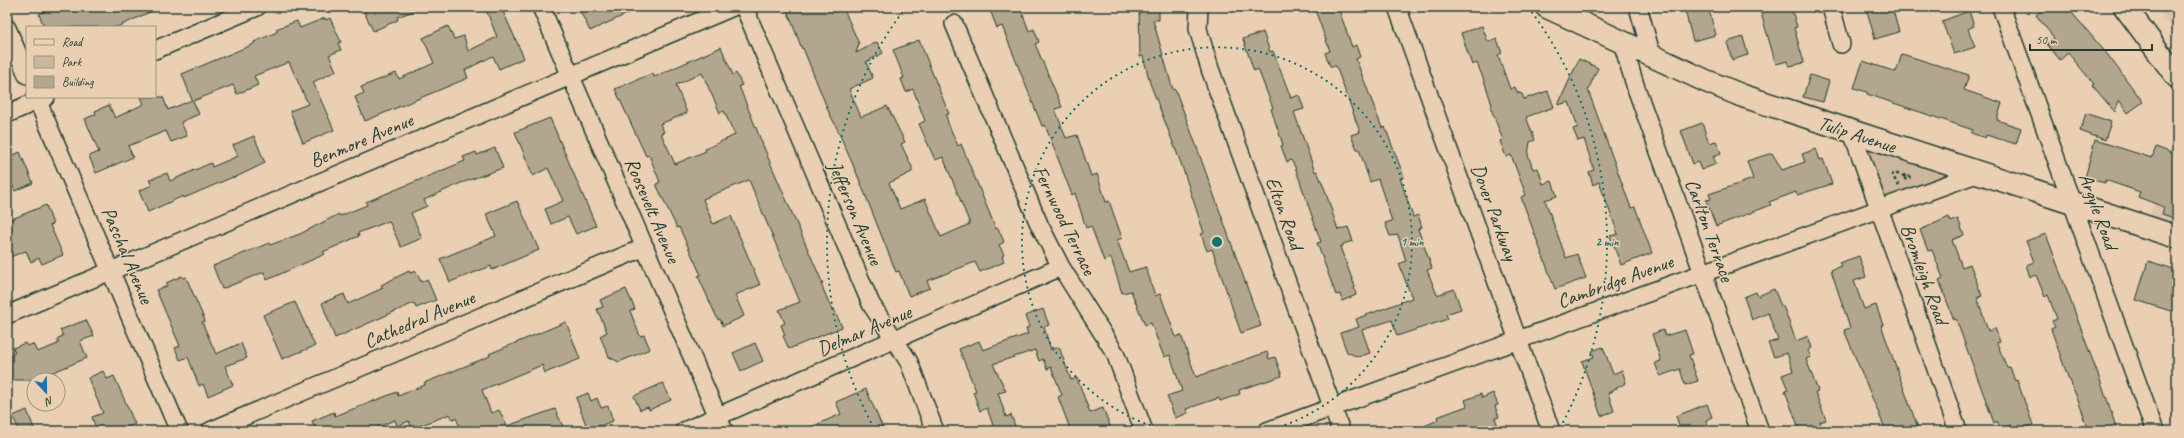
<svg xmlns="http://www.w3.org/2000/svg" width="2184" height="438" font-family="Caveat,sans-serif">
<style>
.built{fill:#dac3a8}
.green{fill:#cab79d;stroke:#747a68}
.building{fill:#b2a68f;stroke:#1f3d34;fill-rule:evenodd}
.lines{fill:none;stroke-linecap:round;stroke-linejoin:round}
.street-casing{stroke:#1f3d34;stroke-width:20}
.secondary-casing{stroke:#1f3d34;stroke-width:25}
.path{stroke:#1f3d34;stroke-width:2.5;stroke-dasharray:3 3;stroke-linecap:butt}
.street{stroke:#ebcfb2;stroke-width:17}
.secondary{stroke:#ebcfb2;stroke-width:22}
.ring{fill:none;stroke:#0f766e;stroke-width:2;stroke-dasharray:2 4}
.labels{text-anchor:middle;stroke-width:3;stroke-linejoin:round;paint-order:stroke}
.street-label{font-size:20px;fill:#1f3d34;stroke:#ebcfb2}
.centre{fill:#0f766e;stroke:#ebcfb2;stroke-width:2}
.ring-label{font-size:12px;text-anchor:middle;font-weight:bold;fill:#0f766e;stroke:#ebcfb2;stroke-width:3;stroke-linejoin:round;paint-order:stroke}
</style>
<rect width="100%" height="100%" fill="#ebcfb2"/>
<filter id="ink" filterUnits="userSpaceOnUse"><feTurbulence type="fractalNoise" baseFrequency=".025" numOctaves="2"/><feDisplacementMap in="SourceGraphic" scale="8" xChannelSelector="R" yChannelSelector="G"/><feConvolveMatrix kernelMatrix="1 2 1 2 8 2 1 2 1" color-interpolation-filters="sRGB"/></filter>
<g filter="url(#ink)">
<!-- built -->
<path class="built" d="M2156,7H2177V33Z
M2177,159V242L2145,231L2160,184Z"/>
<!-- green -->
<path class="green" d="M1853,134L1975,173L1879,208Z"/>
<!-- building -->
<path class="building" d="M55,7H161L117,27H44L39,14Z
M362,7H421L422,8L397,17L398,20L373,31Z
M485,7H501L524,58L499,69L493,56L465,70L468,78L365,121L355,97L364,93L361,87L396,73L399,79L434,63L423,38L448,26L454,39L464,36L468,51L497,37Z
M578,7H642L590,31Z
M786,7H843L859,44L856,53L877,42L883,53L866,62L873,78L849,89L861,117L887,106L905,142L901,144L912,167V172L889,183L900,209L925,199L941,237L970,224L943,157L935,160L919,124L925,121L913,89L906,92L901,79L904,78L893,50L919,40L949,114L946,115L948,123L958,146L961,144L996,229L998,228L1004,242L999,245L1004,255L1002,256L1004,262L980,272L975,262L927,281L930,288L909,296L899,271L896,272L857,174L835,124L830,115L803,48L802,49Z
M998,7H1020L1029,31L1034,29L1039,42L1035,44L1062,107L1055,109L1066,138L1077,135L1091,176L1097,174L1106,202L1109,201L1122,238L1117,240L1129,272L1146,267L1155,296L1160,294L1176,337L1181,335L1196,377L1267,352L1269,359L1275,357L1282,376L1239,390L1240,394L1220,401L1219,398L1186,409L1188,413L1175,418L1167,396L1182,391L1170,355L1164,357L1151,323L1145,325L1131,291L1122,293L1111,258L1104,261L1091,226L1086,228L1075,193L1072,195L1045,125L1042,126L1002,26L997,28L990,10Z
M1139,7H1159V20H1153L1173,90L1175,89L1192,134L1261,326L1241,333L1212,249L1207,251L1201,234L1204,233L1182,166L1150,83L1143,56L1140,57Z
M1314,7H1338L1352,47L1356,45L1360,57L1356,59L1382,128L1385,127L1404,177L1400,178L1413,217L1418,215L1422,227L1418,229L1432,268L1427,270L1437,295L1454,289L1461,309L1446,314L1448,319L1397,336L1392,320L1362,330L1370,353L1358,357L1347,352L1340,333L1359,327L1356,319L1412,298L1399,264L1406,261L1398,235L1390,236L1385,223L1392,221L1378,179L1370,182L1359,149H1357L1351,135L1360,132L1336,66H1330L1325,53L1330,51Z
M1684,7H1708L1716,35L1693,41Z
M1762,7H1791L1797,27L1794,28L1804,63L1789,66L1788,61L1776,64L1760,10L1763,9Z
M1872,7H1892L1899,32L1875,39L1867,11L1872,10Z
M2045,7H2067L2107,54L2143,102L2128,113L2119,100L2115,112L2092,85L2094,84L2068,53L2060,60L2047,44L2054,38L2036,15Z
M1969,11L1974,26L1968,29L1975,47L1954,54L1942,21Z
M325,18L326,20L330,18L341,42L338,43L341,50L329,55L336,71L313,82L334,130L303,143L290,111L308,104L289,62L254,76L258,85L237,94L233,85L193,101L199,114L181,122L187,136L171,142L166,131L128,146L133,157L96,173L89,156L99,152L85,119L96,114L95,111L109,105L115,118L144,104L141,97H163L168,110L192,100L182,74L254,44V42L277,32L276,29L297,21L300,28Z
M1482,26L1488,42L1497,39L1502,53L1498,55L1510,89L1515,87L1517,92L1522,94L1524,99L1548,91L1554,107L1526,117L1535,140L1530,142L1528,155L1533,169L1538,168L1543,184L1552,181L1557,196L1545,200L1566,258L1577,254L1586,278L1555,289L1521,197L1526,195L1511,155L1506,157L1500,141L1503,140L1490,106L1492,105L1485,83L1477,63L1472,65L1461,33Z
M1263,32L1270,52L1273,51L1291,98L1299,95L1304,109L1294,112L1315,172L1317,171L1325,190L1338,230L1348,227L1353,241L1343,244V246L1340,247L1355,287L1354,288L1356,295L1342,301L1340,294L1336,295L1317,243L1321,242L1295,167L1291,160L1287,162L1281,146L1283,145L1271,109L1273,108L1258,69L1254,71L1243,39Z
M1743,37L1748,55L1732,60L1727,42Z
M721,47L733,75L736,73L742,85L739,86L769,160L823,284H821L832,310L834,309L842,327L789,349L783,336L785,335L781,325L785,323L779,310L800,302L749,180L703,199L713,224L731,216L760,285L735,295L744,316L723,326L720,319L718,320L698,276L701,275L679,227L677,228L656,184L660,182L649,155L646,156L615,89L653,73L654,77ZM702,73L720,113L724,111L735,135L705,149L706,151L675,164L661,133L664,132L660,124L687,113L676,85Z
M1902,54L1969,75L1964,90L2002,103L1997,120L2021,128L2016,144L1986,135L1985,138L1971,133L1973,130L1867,94V92L1854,88L1863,61L1896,72Z
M1579,59L1598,68L1588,90L1631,208L1635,207L1652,253L1621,265L1610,236L1618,234L1599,182L1593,185L1589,172L1594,170L1584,139L1578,141L1573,129L1578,127L1569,102L1558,105Z
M1810,75L1829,81L1823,102L1803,97Z
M2086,113L2111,122L2105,140L2080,131Z
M550,118L596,226L576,234L568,217L551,224L545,209L563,201L548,168L533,176L515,132Z
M1702,123L1709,143L1716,141L1721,153L1713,156L1716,164L1701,170L1698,162L1693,164L1681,131Z
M254,136L265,163L234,178L233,177L184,198L183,196L148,212L139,191L152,185L149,180L167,173L170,181L211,163L212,167L238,156L233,145Z
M2095,140L2152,158L2156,147L2177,155V219L2162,214L2164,207L2138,197L2140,192L2105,180V183L2085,178Z
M495,148L503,168L461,183L424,200L427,206L411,213L422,238L401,247L389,221L358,233L359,236L323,252L325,254L267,280L264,272L222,289L213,266L269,243L270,245L300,234L339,214L340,216L367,205L366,202L465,161L463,157L476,152L477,155Z
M1816,149L1820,160L1823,159L1832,184L1797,195L1796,192L1769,202L1771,205L1716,226L1706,200L1711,199L1709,194L1753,179L1747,161L1772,153L1782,170L1805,162L1802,154Z
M20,152L33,183L15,191L7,172V158Z
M517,201L539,250L492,270L491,266L450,282L440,259L496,236L486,214Z
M46,205L53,224L50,225L63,255L42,264L39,258L31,262L26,251L7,258V221Z
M1949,217L1951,222L1958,219L1964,235L1952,240L1962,267L1970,264L1982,296L1977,297L1988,331L1995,328L2000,342L1997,343L2007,368L2010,367L2015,381L2017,380L2033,425L2015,431H2013L2011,425L2000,429L1997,421L1994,423L1956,319L1954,320L1939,280L1943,278L1932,250L1928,251L1920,230Z
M2046,234L2108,402L2117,431H2088L2083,416H2084L2070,380H2069L2051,329L2055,327L2052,321L2057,319L2048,295L2045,297L2036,275L2030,277L2026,265L2034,262L2026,241Z
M1859,256L1866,277L1854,281L1864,309L1876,305L1883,325H1881L1918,428L1910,431H1886L1844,330L1850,328L1831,270L1841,266L1839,263Z
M2148,261L2177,270V313L2136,300Z
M409,271L410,273L416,271L421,282L427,279L436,300L416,308L414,303L335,338L322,303L344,294L348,304L383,288L381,285Z
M182,276L183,278L186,277L205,321L202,322L216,354L241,343L247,358L225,366L233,385L208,396L203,384L199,386L188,357L180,360L175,348L180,346L156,290L167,286L166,283Z
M626,289L635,309L630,311L640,336L644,335L650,349L619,362L609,357L600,336L607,332L597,309L603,307L600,300Z
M1774,289L1781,306H1783L1796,341L1808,336L1812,348L1808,350L1811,357L1806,359L1818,391L1815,392L1826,420L1820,422L1821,426L1805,431H1800L1785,391L1788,390L1782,375L1793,371L1787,353L1774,357L1768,343L1778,340L1768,313L1752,320L1744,297L1756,292L1758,296Z
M295,302L315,346L282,359L263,315Z
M1043,309L1049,325L1044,327L1051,350L1059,347L1071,380L1077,378L1090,413L1103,408L1112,431H1071L1058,397L1062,395L1051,367L1047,369L1043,359L1039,361L1035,350L993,364L1006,391L998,393L1006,417L1011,415L1017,431H995L987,408L980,411L973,392L976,391L959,349L979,341L983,350L1028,334L1026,329L1029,327L1025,316Z
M86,320L94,336L80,341L87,358L51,373L55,380H15L7,383V356L15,353L13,348L25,343L27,346L33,344L37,352L58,344V338L63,336L60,330Z
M566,322L580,359L545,373L542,365L482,390L491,413L499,410L507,426L555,409L565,431H462L456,418L452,419L450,414L412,429L409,421L397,426L395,420L367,431H351L349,426L339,431H316L312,421L334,412L335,416L397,392L398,396L425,385L424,383L490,356L489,354Z
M1663,330L1665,336L1685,330L1693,354L1689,355L1698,381L1685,385L1680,369L1660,376L1655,363L1661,361L1652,334Z
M755,343L763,361L741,371L733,353Z
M1603,347L1613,374L1622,370L1626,383L1608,393L1614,411L1601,416L1582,361L1594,357L1592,351Z
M103,371L107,379L114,376L135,424L118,431H97L92,417L103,413L88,378Z
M663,383L671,400L649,410L648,407L640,410L634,396Z
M866,389L884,431H802L841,414L836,402Z
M588,393L591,401L597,398L601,408L608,406L613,421L588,430L576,398Z
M1493,393L1498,405L1495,406L1499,417L1495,418L1500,431H1413L1438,420L1437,417L1467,406L1465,400L1481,394L1482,398Z
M1707,404L1712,417L1706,420L1710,431H1681L1676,416Z
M27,410L35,431H19L13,416Z"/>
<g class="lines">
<!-- street casing -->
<g class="street-casing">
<path id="street" d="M541,7L724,431
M744,7L871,304L909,362L935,431
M1199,7L1198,29L1210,69L1341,431
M1397,7L1551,431
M1638,7L1652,56
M1831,7L1841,44
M2001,7L2155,431
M954,24L1039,224L1061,267L1115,353L1144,431
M7,28L27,75
M1622,42L1636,88L1760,431
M155,50L257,7
M36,97L179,431
M7,114L46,97
M1852,132L1958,431
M7,315L733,7
M210,431L645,247
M684,431L1061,267
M1267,431L1979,173"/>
</g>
<!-- secondary casing -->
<g class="secondary-casing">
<path id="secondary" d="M1547,7L1706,81L1743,96L2177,237
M2125,7L2177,77"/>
</g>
<!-- path -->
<path class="path" d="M1904.5 177a2.5 2.5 0 1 1 5 0a2.5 2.5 0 1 1-5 0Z
M1899,186L1892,175L1894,173L1904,176"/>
<!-- street -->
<use href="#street" class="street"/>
<!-- secondary -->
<use href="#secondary" class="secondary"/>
</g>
</g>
<!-- distance rings -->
<g class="ring">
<path d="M1168 431A195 195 0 1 1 1266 431"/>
<path d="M874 428A390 390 0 0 1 906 7M1528 7A390 390 0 0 1 1560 428"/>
</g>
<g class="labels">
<!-- street labels -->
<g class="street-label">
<text transform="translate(1857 134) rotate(18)" y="7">Tulip Avenue</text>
<text transform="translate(361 140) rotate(-23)" y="7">Benmore Avenue</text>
<text transform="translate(653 210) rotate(67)" y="7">Roosevelt Avenue</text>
<text transform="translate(2099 211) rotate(70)" y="7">Argyle Road</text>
<text transform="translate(1495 212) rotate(70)" y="7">Dover Parkway</text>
<text transform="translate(856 213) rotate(67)" y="7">Jefferson Avenue</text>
<text transform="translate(1285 213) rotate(70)" y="7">Elton Road</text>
<text transform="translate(1065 220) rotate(64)" y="7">Fernwood Terrace</text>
<text transform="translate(1710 230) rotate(70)" y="7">Carlton Terrace</text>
<text transform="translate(128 255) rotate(67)" y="7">Paschal Avenue</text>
<text transform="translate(1925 274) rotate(70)" y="7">Bromleigh Road</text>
<text transform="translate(1615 281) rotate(-20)" y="7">Cambridge Avenue</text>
<text transform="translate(419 319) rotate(-23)" y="7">Cathedral Avenue</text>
<text transform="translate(864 330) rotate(-23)" y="7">Delmar Avenue</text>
</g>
</g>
<circle cx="1217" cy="242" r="6" class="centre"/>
<g class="ring-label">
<text x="1412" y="246">1 min</text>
<text x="1607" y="246">2 min</text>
</g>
<!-- margin -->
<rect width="2184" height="438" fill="none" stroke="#ebcfb2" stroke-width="24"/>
<rect x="12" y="12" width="2160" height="414" fill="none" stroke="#1f3d34" stroke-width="1.5" filter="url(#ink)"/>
<!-- legend -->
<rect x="26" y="26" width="130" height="72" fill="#ebcfb2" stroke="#999580"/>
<rect x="34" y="39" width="20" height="6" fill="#ebcfb2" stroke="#999580"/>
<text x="62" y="46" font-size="12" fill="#1f3d34">Road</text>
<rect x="34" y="56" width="20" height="12" fill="#cab79d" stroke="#999580"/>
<text x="62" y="66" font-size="12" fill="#1f3d34">Park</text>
<rect x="34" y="76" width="20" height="12" fill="#b2a68f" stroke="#999580"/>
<text x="62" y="86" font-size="12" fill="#1f3d34">Building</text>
<!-- north arrow -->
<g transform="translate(46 392) rotate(158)"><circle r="19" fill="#ebcfb2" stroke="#999580"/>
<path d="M0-3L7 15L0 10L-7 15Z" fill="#1f6fb2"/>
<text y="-6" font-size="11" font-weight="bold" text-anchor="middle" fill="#1f3d34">N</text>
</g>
<!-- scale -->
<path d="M2030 44v6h122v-6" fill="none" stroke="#1f3d34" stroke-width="2"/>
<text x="2036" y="44" font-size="12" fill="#1f3d34" stroke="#ebcfb2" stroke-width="3" paint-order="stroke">50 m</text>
</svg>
